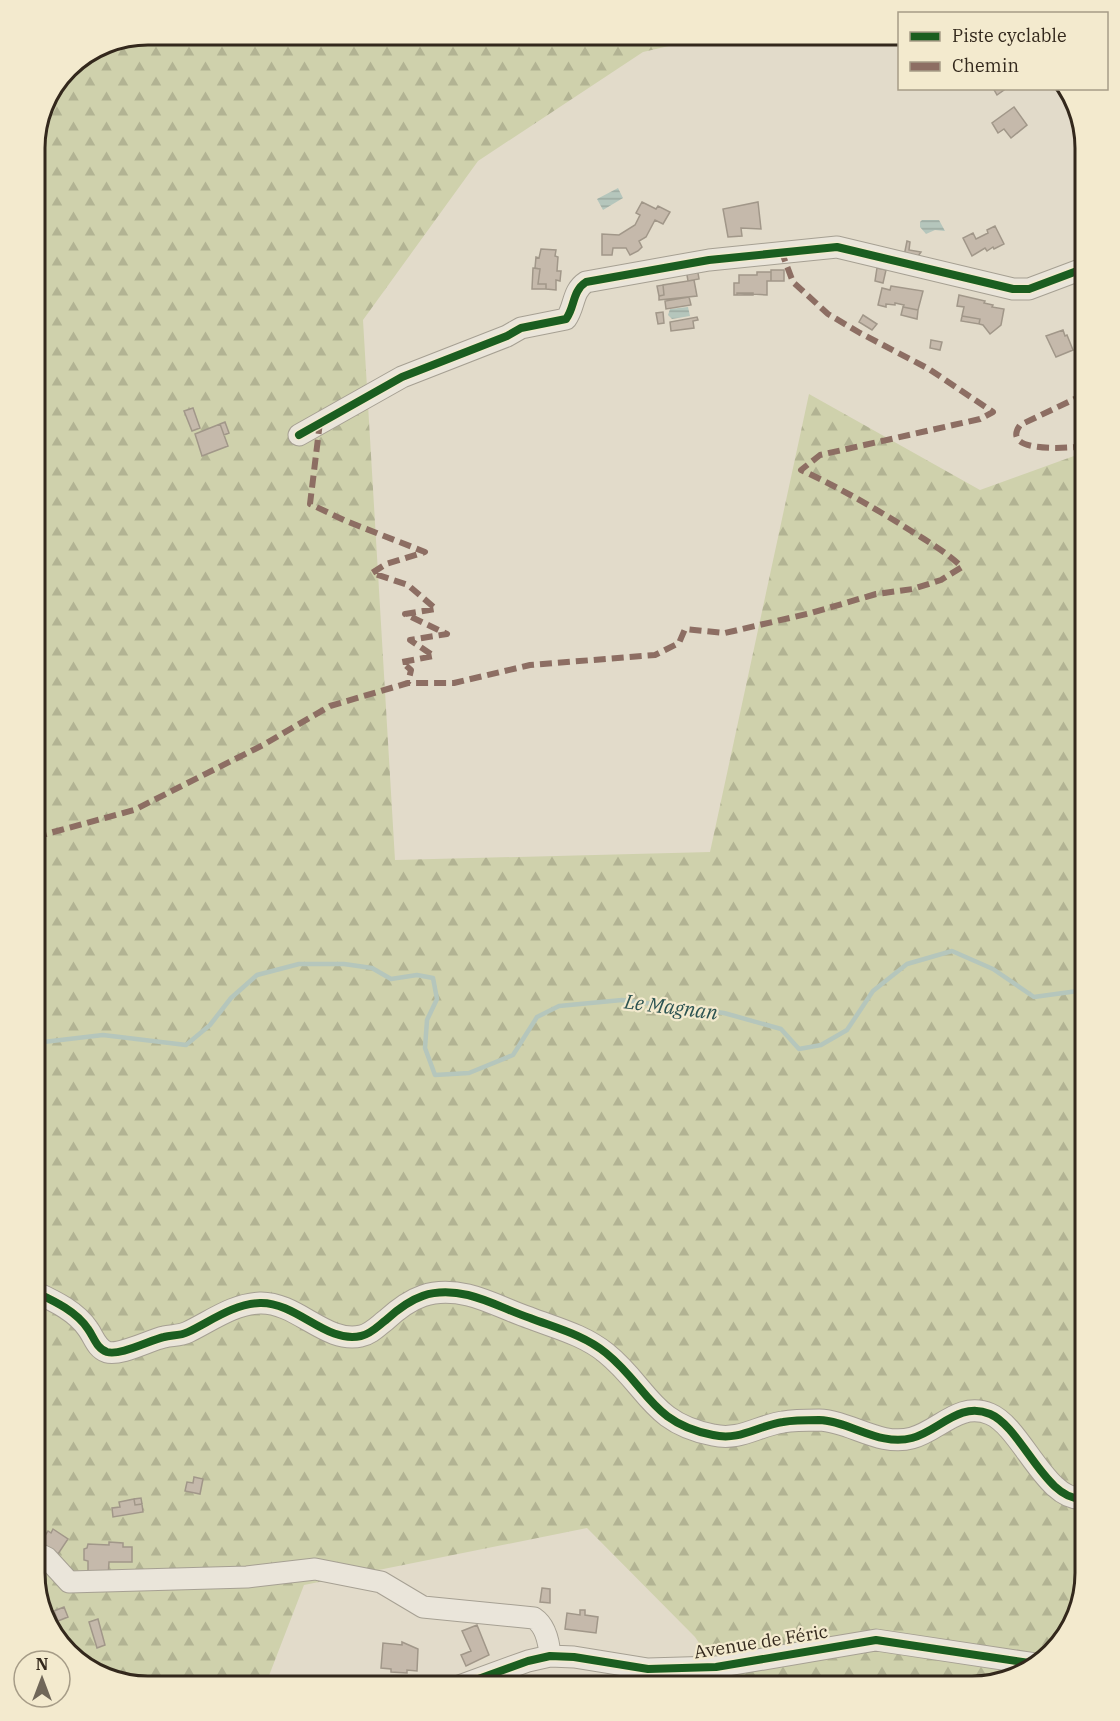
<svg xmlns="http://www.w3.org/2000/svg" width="1120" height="1721" font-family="'IBM Plex Serif',serif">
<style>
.forest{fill:url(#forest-firs)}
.water{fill:url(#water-rules)}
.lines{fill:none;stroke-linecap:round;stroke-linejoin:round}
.stream{stroke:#b5c6bc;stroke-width:4.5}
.building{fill:#c5b9ab;stroke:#a19789;stroke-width:1.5}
.minor-casing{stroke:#a6a093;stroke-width:23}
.minor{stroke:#eae5da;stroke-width:21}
.quiet{stroke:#8d6e63;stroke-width:6;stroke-dasharray:12 6;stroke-linecap:butt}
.cycleway-casing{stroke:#f3eace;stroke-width:11}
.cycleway{stroke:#1b5e20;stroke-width:8}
.labels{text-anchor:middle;stroke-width:4.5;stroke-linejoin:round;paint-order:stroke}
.street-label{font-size:18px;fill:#33281c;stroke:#f3eace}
.water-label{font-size:20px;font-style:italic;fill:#2c5352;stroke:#f3eace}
.rim{fill:none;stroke:#33281c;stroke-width:3}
</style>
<defs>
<pattern id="forest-firs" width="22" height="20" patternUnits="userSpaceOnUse" patternTransform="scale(1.5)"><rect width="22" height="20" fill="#cfd1ac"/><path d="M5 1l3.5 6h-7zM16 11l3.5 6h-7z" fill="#b2b393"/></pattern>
<pattern id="water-rules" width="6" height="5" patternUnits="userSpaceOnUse" patternTransform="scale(1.5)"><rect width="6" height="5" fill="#b5c6bc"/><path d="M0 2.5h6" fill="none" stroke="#9caaa1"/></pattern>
</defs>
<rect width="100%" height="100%" fill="#e2dbca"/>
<!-- forest -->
<path class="forest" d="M148,35H716L643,52L478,161L363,320L395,860L710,852L809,394L980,490L1085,452V1573L1070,1630L1026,1672L972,1686H728L695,1637L587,1528L304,1585L265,1686H141L91,1671L50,1629L35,1573V141L68,68L105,43Z"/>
<!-- water -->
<path class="water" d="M618,188L623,198L603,210L597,199Z
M922,220H939L945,231L935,230L926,234L920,227V222Z
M688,307L690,316L672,319L668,315L670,309Z"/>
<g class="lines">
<!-- stream -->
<path class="stream" d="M35,1043L103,1035L186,1045L210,1025L231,998L257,975L299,964H344L372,968L391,979L417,975L433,978L437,999L427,1020L425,1048L435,1075L469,1073L513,1055L537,1017L559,1006L622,1000L724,1013L781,1029L799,1049L821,1045L847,1030L873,991L907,964L952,951L993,969L1034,997L1085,990"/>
</g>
<!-- building -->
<path class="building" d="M993,88H1003L1004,90L997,95Z
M1014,107L1027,125L1011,138L1004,129L998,133L992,123Z
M642,202L656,209L658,206L670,212L663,224L655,220L646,237L639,241L642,247L638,251L630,255L626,248H613L612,255H602V234L619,235L635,225L640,215L636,213Z
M758,202L761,229L741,228L742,236L728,237L723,209Z
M995,226L1004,244L994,249L993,247L987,251L985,248L972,256L963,238L973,233L976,239L988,233L987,230Z
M907,241L910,242L909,250L921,252L916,259L904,256Z
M541,249L556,250L555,256L558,257L557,271H561L560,281L556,280V290L546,289V284H538L540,269L535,268L536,257L539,258Z
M697,267L699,279L688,281L686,269Z
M533,268L540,269L538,284H546V289H532Z
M877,268L886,270L883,283L875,281Z
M771,270H784V281H771Z
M757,272H771V281H767V295L737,293V295H734V283H739V275H757Z
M694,280L697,296L659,300V296L664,295L663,285Z
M663,285L664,295L659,296L657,286Z
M891,286L923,291L918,310L903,307L904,305L895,303V305L886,304V307L878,305L882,288L890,290Z
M737,293H753V295H737Z
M959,295L985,301L984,303L993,305L992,307L1004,309L1001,325L990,334L983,325L979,324L980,319L962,316L964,307L957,306Z
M689,297L691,305L666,309L665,301Z
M903,307L918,310L917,319L901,315Z
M663,312L664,323L658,324L656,313Z
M863,315L877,324L872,330L859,322Z
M962,316L980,319L979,324L961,321Z
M697,317L698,320L693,321L694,328L671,331L670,322Z
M1063,330L1065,336L1067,335L1073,350L1056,357L1046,336Z
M931,340L942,342L940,350L930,348Z
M193,408L200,428L192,431L184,411Z
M225,422L229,433L224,435L220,424Z
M220,424L228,446L202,456L195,434Z
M194,1477L203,1479L200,1494L185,1491L187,1482L193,1483Z
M141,1498L142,1504L135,1505L134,1499Z
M134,1499L135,1505L142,1504L143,1512L113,1517L112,1508L120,1507L119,1502Z
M35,1522L44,1528L37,1539L35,1538Z
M53,1529L68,1539L58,1554L40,1543L48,1531L51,1533Z
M109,1542L123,1543V1547H132V1562H109L108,1578L88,1577V1561L84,1560V1549L87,1548L88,1544L109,1545Z
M542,1588L550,1589V1603L540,1602Z
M64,1607L68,1617L58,1621L54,1611Z
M580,1610H585V1615L598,1617L596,1633L565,1629L567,1613L580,1615Z
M98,1619L105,1645L97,1648L89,1622Z
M477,1625L489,1655L466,1666L461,1655L471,1651L462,1631Z
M402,1642L418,1649L417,1671L407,1670V1673L391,1672V1669L381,1668L383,1643L402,1645Z
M128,1675L143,1678L141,1686L127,1682Z
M354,1678L359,1686H340Z"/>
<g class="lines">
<!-- minor casing -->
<g class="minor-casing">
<path id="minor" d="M299,435L402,377L507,336L521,328L566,319C575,307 572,291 586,282L709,260L837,247L1013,289H1029L1085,268
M35,1292C54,1301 76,1311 88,1329C94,1337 96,1348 107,1352C120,1356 150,1340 164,1337C172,1335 180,1336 188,1332C211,1321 233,1304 260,1303C297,1302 326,1344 361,1336C371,1334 378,1326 386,1320C411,1297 432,1287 468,1295C489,1300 509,1311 530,1318C556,1328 584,1335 606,1353C648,1387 651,1423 713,1435C740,1441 757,1426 783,1422C794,1420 807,1420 819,1420C850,1421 880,1447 912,1438C939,1431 959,1401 990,1414C1022,1427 1047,1505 1085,1498
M35,1552L47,1558L69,1582L247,1577L315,1569L381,1582L423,1607L534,1618C546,1626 549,1642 550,1656
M459,1686L528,1661L550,1656L574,1657L648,1669L716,1667L876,1640L1036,1664"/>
</g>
<!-- minor -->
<use href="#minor" class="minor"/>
<!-- quiet -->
<path class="quiet" d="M320,422L310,504L346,521L425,552L386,564L372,573L408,585L436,609L405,614L447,634L410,640L434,656L402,662L411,670L408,683
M1085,446C1072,448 999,454 1020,425L1085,394
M35,837L134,810L263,745L330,706L408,683H454L530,665L655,655L679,643L685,629L725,633L811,613L876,594L913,589L941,580L962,567C945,551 927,541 908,529C873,507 838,487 801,470L820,455L980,419L993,412L929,369L860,333L828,314L793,282L782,253"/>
<!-- cycleway casing -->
<g class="cycleway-casing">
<path id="cycleway" d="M299,435L402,377L507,336L521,328L566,319C575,307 572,291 586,282L709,260L837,247L1013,289H1029L1085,268
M35,1292C54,1301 76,1311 88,1329C94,1337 96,1348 107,1352C120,1356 150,1340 164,1337C172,1335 180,1336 188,1332C211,1321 233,1304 260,1303C297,1302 326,1344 361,1336C371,1334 378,1326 386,1320C411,1297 432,1287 468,1295C489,1300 509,1311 530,1318C556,1328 584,1335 606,1353C648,1387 651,1423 713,1435C740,1441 757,1426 783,1422C794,1420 807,1420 819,1420C850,1421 880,1447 912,1438C939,1431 959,1401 990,1414C1022,1427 1047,1505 1085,1498
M459,1686L528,1661L550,1656L574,1657L648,1669L716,1667L876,1640L1036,1664"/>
</g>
<!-- cycleway -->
<use href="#cycleway" class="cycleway"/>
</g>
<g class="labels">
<!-- street labels -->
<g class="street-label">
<text transform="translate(761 1642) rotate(-9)" y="6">Avenue de Féric</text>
</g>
<!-- water labels -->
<g class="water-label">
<text transform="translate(671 1007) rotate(7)" y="7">Le Magnan</text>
</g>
</g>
<!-- crop -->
<path d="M0 0H1120V1721H0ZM148 45H972A103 103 0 0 1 1075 148V1573A103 103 0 0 1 972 1676H148A103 103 0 0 1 45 1573V148A103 103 0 0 1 148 45Z" fill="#f3eace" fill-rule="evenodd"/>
<path class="rim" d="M148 45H972A103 103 0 0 1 1075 148V1573A103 103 0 0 1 972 1676H148A103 103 0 0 1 45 1573V148A103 103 0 0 1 148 45Z"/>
<!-- legend -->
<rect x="898" y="12" width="210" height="78" fill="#f3eace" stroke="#a69c87" stroke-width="1.5"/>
<rect x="910" y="32" width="30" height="9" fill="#1b5e20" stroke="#a69c87" stroke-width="1.5"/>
<text x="952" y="42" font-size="18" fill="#33281c">Piste cyclable</text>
<rect x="910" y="62" width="30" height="9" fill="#8d6e63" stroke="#a69c87" stroke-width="1.5"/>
<text x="952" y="72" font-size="18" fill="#33281c">Chemin</text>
<!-- north arrow -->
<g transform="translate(42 1679)"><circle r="28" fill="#f3eace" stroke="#a69c87" stroke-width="1.5"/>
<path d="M0-4.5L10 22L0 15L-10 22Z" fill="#706759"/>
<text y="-9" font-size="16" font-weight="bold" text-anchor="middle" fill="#33281c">N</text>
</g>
</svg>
